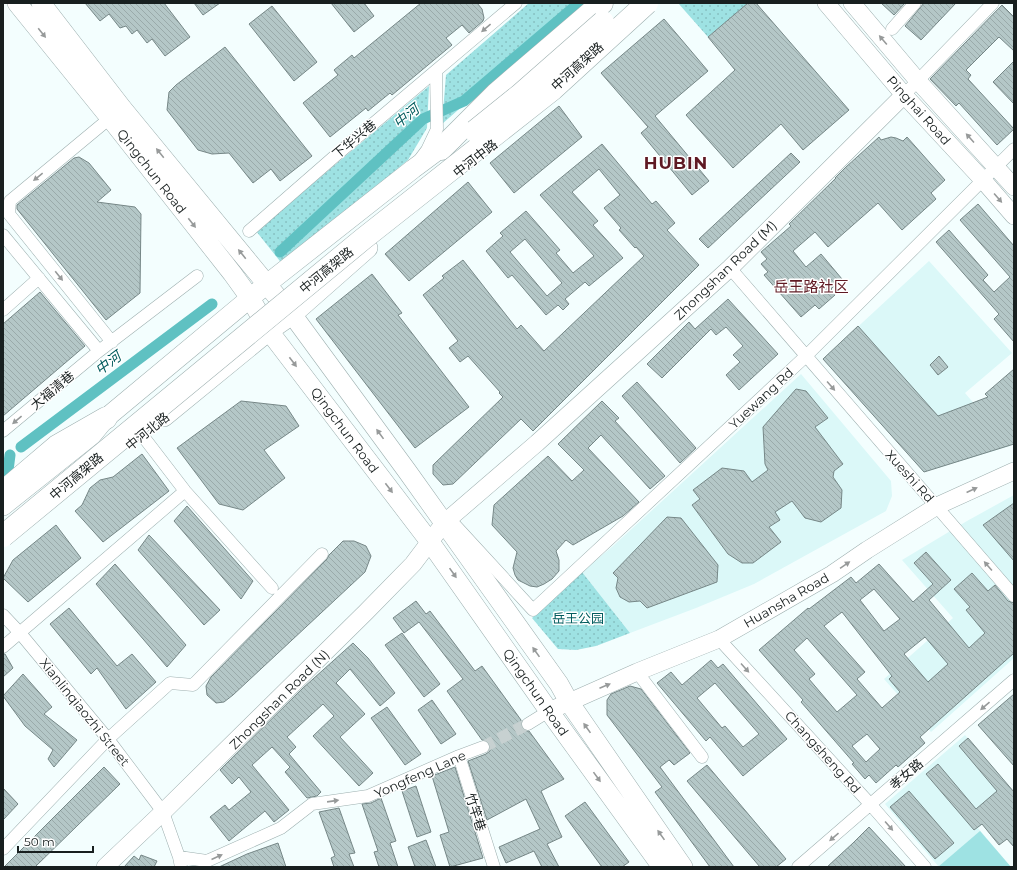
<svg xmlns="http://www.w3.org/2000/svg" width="1017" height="870" font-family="Montserrat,'Noto Sans SC',sans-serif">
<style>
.built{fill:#dbf8f8}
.park{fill:url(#park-dots)}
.pitch{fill:#9ee2e3}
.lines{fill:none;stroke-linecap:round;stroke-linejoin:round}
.canal{stroke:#5fc1c2;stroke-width:11}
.building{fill:url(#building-back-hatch);stroke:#768787;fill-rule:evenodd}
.street-tunnel{stroke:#c7d1d1;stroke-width:12;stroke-dasharray:12 6;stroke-linecap:butt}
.street-casing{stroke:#9dafaf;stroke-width:13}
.secondary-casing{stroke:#9dafaf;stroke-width:18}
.primary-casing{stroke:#9dafaf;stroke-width:20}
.highway-casing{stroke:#9dafaf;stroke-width:23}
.street{stroke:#fff;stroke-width:12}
.secondary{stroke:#fff;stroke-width:17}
.primary{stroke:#fff;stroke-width:19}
.highway{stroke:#fff;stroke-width:22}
.highway-bridge-casing{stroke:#9dafaf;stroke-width:23;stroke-linecap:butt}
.highway-bridge{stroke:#fff;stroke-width:22}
.oneway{fill:#979a9a}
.labels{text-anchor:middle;stroke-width:3;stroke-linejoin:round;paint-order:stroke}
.street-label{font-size:13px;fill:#181f1f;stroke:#fff}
.park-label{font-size:13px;fill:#025c5e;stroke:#fff}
.water-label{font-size:14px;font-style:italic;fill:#005b5c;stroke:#fff}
.quarter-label{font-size:15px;fill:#5f1923;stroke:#fff}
.district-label{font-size:17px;font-weight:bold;letter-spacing:1px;fill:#5f1923;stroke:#fff}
</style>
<defs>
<pattern id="park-dots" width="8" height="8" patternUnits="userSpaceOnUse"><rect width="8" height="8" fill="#9ee2e3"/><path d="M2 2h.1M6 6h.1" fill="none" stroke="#87c1c2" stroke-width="1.8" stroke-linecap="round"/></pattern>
<pattern id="building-back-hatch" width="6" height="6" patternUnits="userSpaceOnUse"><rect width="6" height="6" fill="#b4c7c7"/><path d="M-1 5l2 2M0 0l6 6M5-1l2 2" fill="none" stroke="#9aaaaa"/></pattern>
</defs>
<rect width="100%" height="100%" fill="#f3fefe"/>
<!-- built -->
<path class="built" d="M929,261L1012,353L965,393L1010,446L924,472L823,359Z
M801,374L891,481L892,496L886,511L754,584L696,608L630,633L582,572L613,546Z
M1014,495V658L931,732L884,679L953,618L902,560L967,521Z
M965,735L1014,792V797L978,828L1011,867H939L885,804Z"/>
<!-- park -->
<path class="park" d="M529,3H581L442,124L446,75Z
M678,3H748L708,37Z
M429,86L427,128L408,160L283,265L256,231Z
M582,572L630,633L596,646L576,650L558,649L532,618Z"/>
<!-- pitch -->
<path class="pitch" d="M980,831L1011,867H938Z"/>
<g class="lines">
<!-- canal -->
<path class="canal" d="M280,252L423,119L464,101L579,3
M21,447L212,304
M3,481L7,478L10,455"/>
</g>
<!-- building -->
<path class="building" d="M85,3H164L190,37L165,56L152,39L147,43L137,30L132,34L126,26L120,28L109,14L100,21Z
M194,3H220L203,15Z
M331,3H364L374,16L354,32Z
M421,3H477L482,9L484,18L483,21L469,33L462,25L446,38L452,45L392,95L390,93L368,111L366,108L330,137L303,103L338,75L334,70L352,55L354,58Z
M748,3H756L849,110L803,150L781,124L733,168L686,115L735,70L708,37Z
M881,3H905L894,15Z
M924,3H956L921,40L905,26Z
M1002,5L1014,17V51L999,37L966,70L971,75L968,79L1014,129L997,145L959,103L956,106L930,79Z
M272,6L317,62L294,81L249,24Z
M664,19L708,71L655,116L709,181L692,195L641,133L648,127L601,73Z
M225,47L312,156L280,181L271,169L253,183L229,153L212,154L198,150L167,110L169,92L176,85Z
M1014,61V104L993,82Z
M559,106L582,137L514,193L490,163Z
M879,137L881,140L891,137L896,138L903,141L907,137L945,180L931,193L936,199L902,230L878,203L828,247L815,232L793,251L806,267L821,254L842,279L831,289L835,295L819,309L815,305L801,317L764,275L768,272L761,264L767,259L761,252L791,226L789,224L836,178H835L846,167Z
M602,144L652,204L656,201L675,223L667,230L699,265L533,431L521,419L453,484L443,485L433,474V465L503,397L499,393L500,392L468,356L460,362L449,348L458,341L423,295L444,278L442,276L463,260L517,329L521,325L544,351L644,256L636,247L635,248L619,230L621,228L604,208L620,195L599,169L572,192L598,221L593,225L623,258L589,286L585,282L565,299L569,304L563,310L558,305L546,315L512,275L508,278L486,251L503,236L500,233L526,211L560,250L556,253L573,273L594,256L540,195ZM525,239L562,283L547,296L510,252Z
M791,153L800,162L708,248L699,239Z
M79,157L89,163L111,190L97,202L135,207L141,214L140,293L106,320L17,209V205L74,158Z
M468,182L492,212L409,281L385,254Z
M978,204L1014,246V342L994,319L999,314L936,242L949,230L988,275L983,280L994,292L1010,277L960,220Z
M372,274L402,313L398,315L469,407L415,448L316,319Z
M40,292L85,346L3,416V324Z
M728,299L778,354L739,390L726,375L740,362L733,355L743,346L726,327L716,335L711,329L662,378L647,364L689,322L695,329Z
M858,326L938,416L988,397L985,394L1014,369V444L924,472L823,359Z
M939,356L948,367L938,375L930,365Z
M637,382L696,448L680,463L622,396Z
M796,389L806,391L828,418L815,427L843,464L834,471L833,477L842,490L841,508L821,522L805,518L792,501L775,512L780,520L769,527L781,542L753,563H742L728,554L692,505L700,499L693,490L722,468L744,471L752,482L768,470L765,464L763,427Z
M241,401L286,406L299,426L264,450L285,478L243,510L219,504L177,448Z
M602,401L619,418L615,421L665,476L650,489L601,435L588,448L639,502L623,516L573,545L566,540L556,551L559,560V571L552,579L544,584L537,587L530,586L518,580L515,575L513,568L517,552L492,525L494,505L548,456L572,481L584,470L558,444Z
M142,454L169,491L103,542L75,511L82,505L90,488L100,480L113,477Z
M1014,503V561L983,525Z
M187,506L253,581L241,599L174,521Z
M667,517L681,518L718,565L717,582L647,608L640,601L629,602L620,597L616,588L618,578L613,573Z
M56,525L81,558L28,602L3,578L13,560Z
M149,535L220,610L204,625L138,550Z
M343,541H354L366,546L371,556L365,572L233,695L224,702L216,703L207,695L206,686L211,677L327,559L329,555Z
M926,552L951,580L929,600L969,648L985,633L966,610L970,607L954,589L972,573L988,591L995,585L1008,601L1014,603V653L920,737L925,743L898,767L896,765L876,783L869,775L865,779L852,764L854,763L801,702L803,700L759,650L808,608L809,609L851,577L856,583L879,564L913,602L933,584L914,563ZM874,589L900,619L884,631L860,600ZM842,612L892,676L889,679L900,692L882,708L857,679L865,672L824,626ZM925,637L948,664L928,682L904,654ZM807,638L857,695L837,712L809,679L815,674L794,650ZM867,734L880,749L866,762L852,746Z
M115,564L186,645L167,667L96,584Z
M416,601L426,614L430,611L475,671L482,666L521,720V725L522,728L525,731H529L564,779L541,791L562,837L547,844L559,867H542L534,851L506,863L499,847L540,829L526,799L487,820L468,761L486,754L490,751V745L487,741L482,740L447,691L463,679L419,622L404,633L393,618Z
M69,608L117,666L132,654L156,682L126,709L97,668L91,674L50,624Z
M402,633L440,684L424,697L385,645Z
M353,643L368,658L395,693L380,706L350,669L336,683L365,714L340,737L373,773L359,786L313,736L334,716L323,704L287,737L296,747L289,754L321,792L317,796L307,798L285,772L290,767L272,747L252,765L289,810L274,822L265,811L229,841L210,817L225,805L229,810L251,792L239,777L232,784L220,770L303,688Z
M3,654H5L13,668L3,677Z
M711,660L718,668L723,664L787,739L743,776L710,737L706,741L657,683L671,672L682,685ZM715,683L759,734L743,747L725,726L722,728L697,698Z
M23,674L52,707L44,714L77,740L54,767L48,759L53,750L25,726L3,696Z
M630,686L641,689L690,753L674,765L669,760L660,767L734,867H710L655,792L662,787L607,715V700L611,694Z
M1014,694V766L978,725Z
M432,700L456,734L441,744L418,710Z
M387,707L421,754L405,765L371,718Z
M968,738L1014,792V847L1007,839L999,845L982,824L974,830L926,774L938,764L976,809L997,791L959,746Z
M707,765L786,859L776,867H760L687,781Z
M104,767L120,784L35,867H4Z
M455,767L483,858L450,867L440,835L449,832L432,776Z
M416,786L431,832L417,837L402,791Z
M3,788L18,804L3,820Z
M909,791L954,843L935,859L890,807Z
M381,798L396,841L390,843L398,867H379L374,852L378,851L362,804L371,803Z
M585,802L629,862L622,867H602L565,816Z
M339,808L355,853L349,854L354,867H334L331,858L335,856L319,812Z
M869,827L906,867H827L853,843Z
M426,840L436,867H415L408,847Z
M278,843L286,867H219L247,854Z
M141,855L157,861L154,867H124L134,856L139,860Z"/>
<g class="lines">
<!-- street-tunnel -->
<path class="street-tunnel" d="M483,747L528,724"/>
<!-- street casing -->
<g class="street-casing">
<path id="street" d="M892,29L915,3
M904,95L993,3
M110,118L10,201L9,214L112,342
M421,158L427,150L437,129L436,71
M249,231L335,156L516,3
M3,235L99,351
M730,268L1014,596
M3,310L39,278
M3,431L99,351L197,276
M142,435L185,491L272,588
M451,523L454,524L533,610L806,356L1014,149
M3,615L20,633L108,739L163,812L179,857L181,867
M719,639L871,805L925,867
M3,647L185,491
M637,672L702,757
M528,724L549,711
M459,756L494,867
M3,849L108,739L170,683L193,685L322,554
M179,857L207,861L281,828L312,804L368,796L459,756L483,747
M798,867L1014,680"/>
</g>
<!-- secondary casing -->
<g class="secondary-casing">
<path id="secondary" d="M826,3L904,95L982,179L1014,216
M852,3L918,81L1014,187
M549,711L637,672L719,639L832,574L867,550L937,506L1014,471
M105,867L163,812L366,612L413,564L444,523L537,443L730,268L904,95"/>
</g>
<!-- primary casing -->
<g class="primary-casing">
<path id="primary" d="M17,3L114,123L232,273L250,298L269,331L430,542L549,711L662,867
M41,3L122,108L297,321L407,471L559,684L569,702L683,867
M164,417L269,331L292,315L368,248
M3,506L92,435L106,418L267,284L413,169L452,140"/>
</g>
<!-- highway casing -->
<g class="highway-casing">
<path id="highway" d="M441,149L497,93L602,3
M3,492L57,446L106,418"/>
</g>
<!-- street -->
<use href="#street" class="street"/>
<!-- secondary -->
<use href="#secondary" class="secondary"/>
<!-- primary -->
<use href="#primary" class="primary"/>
<!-- highway -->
<use href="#highway" class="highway"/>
<!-- highway-bridge casing -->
<g class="highway-bridge-casing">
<path id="highway-bridge" d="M475,131L521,94L603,22
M3,536L363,239L553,89L647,3"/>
</g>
<!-- highway-bridge -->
<use href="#highway-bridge" class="highway-bridge"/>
</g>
<!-- one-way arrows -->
<defs><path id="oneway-solid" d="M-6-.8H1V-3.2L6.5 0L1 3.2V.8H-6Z"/></defs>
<g class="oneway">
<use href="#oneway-solid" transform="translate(486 28) rotate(140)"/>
<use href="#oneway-solid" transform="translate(42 33) rotate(51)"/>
<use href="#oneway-solid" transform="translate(883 40) rotate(-130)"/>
<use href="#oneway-solid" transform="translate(970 138) rotate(-132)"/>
<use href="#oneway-solid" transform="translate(160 153) rotate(-129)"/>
<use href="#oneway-solid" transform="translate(38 177) rotate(141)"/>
<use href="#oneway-solid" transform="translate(998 198) rotate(49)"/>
<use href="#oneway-solid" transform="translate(192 223) rotate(52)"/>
<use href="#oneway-solid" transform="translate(242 254) rotate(-129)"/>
<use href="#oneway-solid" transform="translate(59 276) rotate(51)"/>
<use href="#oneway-solid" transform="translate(293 362) rotate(53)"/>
<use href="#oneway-solid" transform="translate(831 386) rotate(49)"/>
<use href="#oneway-solid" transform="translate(17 420) rotate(140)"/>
<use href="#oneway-solid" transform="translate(380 434) rotate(-126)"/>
<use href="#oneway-solid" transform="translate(389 488) rotate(53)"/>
<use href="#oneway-solid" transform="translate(972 490) rotate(-25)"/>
<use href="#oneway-solid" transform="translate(845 565) rotate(-34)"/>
<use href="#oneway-solid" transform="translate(988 566) rotate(-131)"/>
<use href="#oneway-solid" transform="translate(453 573) rotate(55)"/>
<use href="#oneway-solid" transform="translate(536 652) rotate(-125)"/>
<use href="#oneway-solid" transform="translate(745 668) rotate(48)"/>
<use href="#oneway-solid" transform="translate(605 686) rotate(-23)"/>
<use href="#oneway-solid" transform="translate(985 706) rotate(139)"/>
<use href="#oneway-solid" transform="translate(587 728) rotate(-125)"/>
<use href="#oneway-solid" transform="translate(597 777) rotate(54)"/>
<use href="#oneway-solid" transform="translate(333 801) rotate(-8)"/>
<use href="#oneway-solid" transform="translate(889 826) rotate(49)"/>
<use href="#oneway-solid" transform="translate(661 835) rotate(-125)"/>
<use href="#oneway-solid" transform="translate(834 837) rotate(139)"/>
<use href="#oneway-solid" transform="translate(217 857) rotate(-24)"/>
</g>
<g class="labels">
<!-- street labels -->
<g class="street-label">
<text transform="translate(577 66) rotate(-42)" y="5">中河高架路</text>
<text transform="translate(919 110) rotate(48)" y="5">Pinghai Road</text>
<text transform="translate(354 139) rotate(-40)" y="5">下华兴巷</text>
<text transform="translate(475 158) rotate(-38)" y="5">中河中路</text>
<text transform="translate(152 171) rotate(52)" y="5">Qingchun Road</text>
<text transform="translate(326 270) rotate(-39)" y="5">中河高架路</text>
<text transform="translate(725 270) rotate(-44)" y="5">Zhongshan Road (M)</text>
<text transform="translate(52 390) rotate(-40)" y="5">大福清巷</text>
<text transform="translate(761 398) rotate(-43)" y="5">Yuewang Rd</text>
<text transform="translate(345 430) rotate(53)" y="5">Qingchun Road</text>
<text transform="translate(147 431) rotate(-39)" y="5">中河北路</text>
<text transform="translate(76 476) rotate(-40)" y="5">中河高架路</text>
<text transform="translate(910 476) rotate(48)" y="5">Xueshi Rd</text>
<text transform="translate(786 600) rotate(-30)" y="5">Huansha Road</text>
<text transform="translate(536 692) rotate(55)" y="5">Qingchun Road</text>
<text transform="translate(279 699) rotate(-45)" y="5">Zhongshan Road (N)</text>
<text transform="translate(85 712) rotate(51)" y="5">Xianlinqiaozhi Street</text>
<text transform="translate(823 752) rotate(48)" y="5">Changsheng Rd</text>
<text transform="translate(420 774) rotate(-24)" y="5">Yongfeng Lane</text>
<text transform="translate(906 774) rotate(-41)" y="5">孝女路</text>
<text transform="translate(476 812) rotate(72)" y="5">竹竿巷</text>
</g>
<!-- park labels -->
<g class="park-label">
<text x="578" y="623">岳王公园</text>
</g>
<!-- water labels -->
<g class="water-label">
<text transform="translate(406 116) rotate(-39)" y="5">中河</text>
<text transform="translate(108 363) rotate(-37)" y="5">中河</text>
</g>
<!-- quarter labels -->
<g class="quarter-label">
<text x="811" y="292">岳王路社区</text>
</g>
<!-- district labels -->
<g class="district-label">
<text x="676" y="169">HUBIN</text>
</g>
</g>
<!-- border -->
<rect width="1017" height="870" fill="none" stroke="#181f1f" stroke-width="8"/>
<!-- scale -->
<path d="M18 846v6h75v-6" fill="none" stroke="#181f1f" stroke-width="2"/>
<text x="24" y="846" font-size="12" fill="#181f1f" stroke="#ffffff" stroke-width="3" paint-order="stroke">50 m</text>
</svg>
